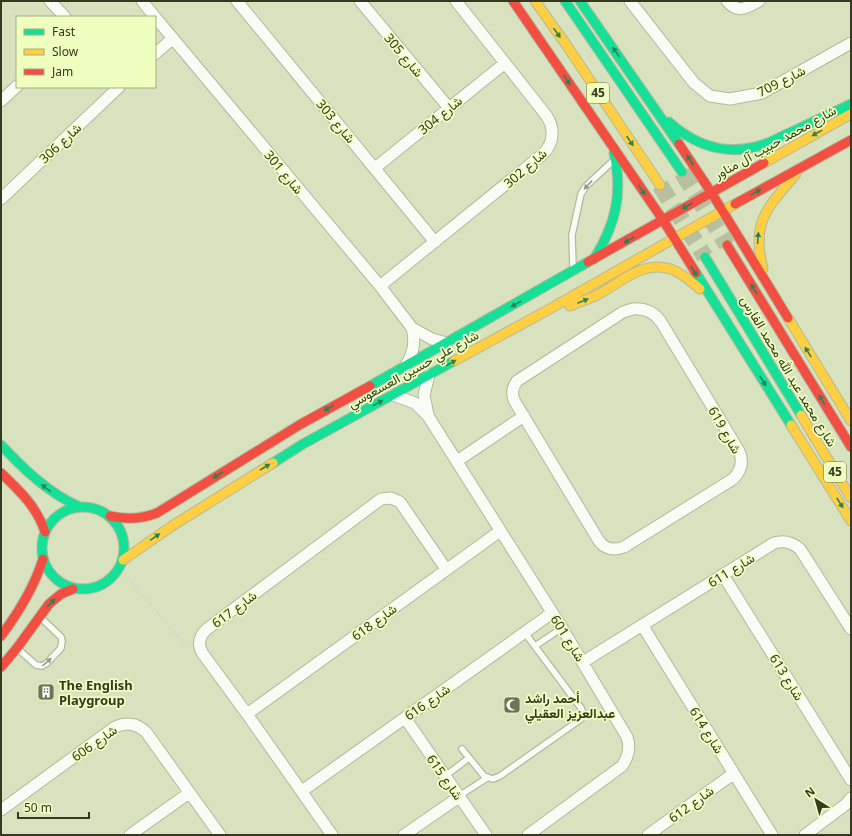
<svg xmlns="http://www.w3.org/2000/svg" width="852" height="836" font-family="'Noto Sans',Vazirmatn,sans-serif">
<style>
.lines{fill:none;stroke-linecap:round;stroke-linejoin:round}
.primary-tunnel{stroke:#b8c09f;stroke-width:17;stroke-dasharray:17 8;stroke-linecap:butt}
.lane-casing{stroke:#b2b99e;stroke-width:8}
.street-casing{stroke:#b2b99e;stroke-width:13}
.fast-casing{stroke:#b2b99e;stroke-width:11}
.slow-casing{stroke:#b2b99e;stroke-width:11}
.jam-casing{stroke:#b2b99e;stroke-width:11}
.path{stroke:#d3d6cb;stroke-width:1.5;stroke-dasharray:4 2;stroke-linecap:butt}
.lane{stroke:#f9fbf5;stroke-width:5.5}
.street{stroke:#f9fbf5;stroke-width:11}
.fast{stroke:#16e098;stroke-width:9}
.slow{stroke:#ffcf43;stroke-width:9}
.jam{stroke:#f24e42;stroke-width:9}
.oneway{fill:#268456}
.oneway2{fill:#969a8a}
.labels{text-anchor:middle;stroke-width:3.5;stroke-linejoin:round;paint-order:stroke}
.shield{fill:#eefebe;stroke:#6c744f;stroke-width:1}
.shield-label{font-size:12px;font-weight:bold;fill:#343920}
.street-label{font-size:13px;fill:#343920;stroke:#eefebe}
.poi-label{font-size:13px;font-weight:bold;fill:#343920;stroke:#eefebe;text-anchor:start}
</style>
<rect width="100%" height="100%" fill="#d9e2bf"/>
<g class="lines">
<!-- primary-tunnel -->
<path class="primary-tunnel" d="M682,172L727,245
M660,185L705,257"/>
<!-- lane casing -->
<g class="lane-casing">
<path id="lane" d="M573,268L572,235L581,194L586,186L614,160
M535,646L562,628
M17,648L36,665L42,666L47,663L61,648L62,641L61,637L40,617
M462,749L484,776L493,779L500,776L581,719L583,713L581,708L525,633
M445,776L469,758
M459,796L487,778"/>
</g>
<!-- street casing -->
<g class="street-casing">
<path id="street" d="M50,1L65,17
M142,1L155,17
M237,1L435,242
M360,1L449,108
M630,1L694,83L710,96L730,99L762,93L851,43
M727,1C738,14 746,8 759,1
M155,17L380,286L412,328L432,339L447,343
M155,54L172,39
M1,101L17,86
M375,168L505,63
M1,199L119,87
M380,286L543,154C554,143 555,128 546,115L456,1
M633,309C645,308 654,312 661,322L739,451C744,462 741,471 733,479L624,547C614,551 605,549 599,541L515,402C511,394 512,388 517,381L623,312Z
M405,367C413,354 416,343 412,328
M393,395L415,403L428,416L562,628L627,737C631,748 628,757 622,766L528,835
M428,415L424,395L429,375
M457,461L524,416
M723,575L851,780
M642,625L772,835
M583,662L774,543C784,540 792,542 800,549L851,629
M247,714L500,531
M405,718L486,835
M302,791L552,613
M1,810L115,727C127,722 136,723 146,732L220,835
M130,835L189,793
M332,835L247,714L203,654C197,645 199,636 207,629L381,499L391,498L400,502L446,569
M404,835L459,797
M648,835L733,774
M805,835L845,805L851,798"/>
</g>
<!-- fast casing -->
<g class="fast-casing">
<path id="fast" d="M565,1L682,172
M580,1L679,144
M669,122C698,148 731,157 768,143C777,139 786,134 796,130C814,121 833,113 851,104
M705,257L801,415
M594,259C616,224 623,193 614,153
M696,273L791,425
M370,386L588,262
M1,445C25,470 48,493 80,507
M273,463L303,444L454,361
M42 548a41 41 0 1 1 82 0a41 41 0 1 1-82 0Z"/>
</g>
<!-- slow casing -->
<g class="slow-casing">
<path id="slow" d="M535,1L565,43L660,185
M764,163L851,114
M763,269C751,222 767,208 796,174
M570,306C579,302 590,299 599,294C619,283 642,262 666,268C679,270 690,281 700,289
M788,318L851,421
M454,361L546,311L735,204
M801,415L851,498
M791,425L851,521
M123,560L172,526L273,463"/>
</g>
<!-- jam casing -->
<g class="jam-casing">
<path id="jam" d="M513,1L663,220L696,273
M679,144L711,192L788,318
M735,204L851,140
M727,245L851,447
M588,262L764,163
M1,473C20,491 37,507 45,532
M110,516C127,520 141,519 157,513L301,424L370,386
M1,636C19,612 34,588 43,559
M1,667L17,648L49,604L61,594L73,589"/>
</g>
<!-- path -->
<path class="path" d="M122,571L183,643H189"/>
<!-- lane -->
<use href="#lane" class="lane"/>
<!-- street -->
<use href="#street" class="street"/>
<!-- fast -->
<use href="#fast" class="fast"/>
<!-- slow -->
<use href="#slow" class="slow"/>
<!-- jam -->
<use href="#jam" class="jam"/>
</g>
<!-- one-way arrows -->
<defs><path id="oneway-solid" d="M-6-.8H1V-3.2L6.5 0L1 3.2V.8H-6Z"/></defs>
<g class="oneway">
<use href="#oneway-solid" transform="translate(557 33) rotate(55)"/>
<use href="#oneway-solid" transform="translate(616 52) rotate(-125)"/>
<use href="#oneway-solid" transform="translate(567 80) rotate(56)"/>
<use href="#oneway-solid" transform="translate(817 133) rotate(151)"/>
<use href="#oneway-solid" transform="translate(630 141) rotate(56)"/>
<use href="#oneway-solid" transform="translate(690 160) rotate(-124)"/>
<use href="#oneway-solid" transform="translate(642 190) rotate(56)"/>
<use href="#oneway-solid" transform="translate(756 192) rotate(-29)"/>
<use href="#oneway-solid" transform="translate(687 206) rotate(150)"/>
<use href="#oneway-solid" transform="translate(758 238) rotate(-86)"/>
<use href="#oneway-solid" transform="translate(629 240) rotate(150)"/>
<use href="#oneway-solid" transform="translate(694 271) rotate(58)"/>
<use href="#oneway-solid" transform="translate(754 289) rotate(-122)"/>
<use href="#oneway-solid" transform="translate(583 301) rotate(-22)"/>
<use href="#oneway-solid" transform="translate(516 304) rotate(151)"/>
<use href="#oneway-solid" transform="translate(808 352) rotate(-122)"/>
<use href="#oneway-solid" transform="translate(451 363) rotate(-29)"/>
<use href="#oneway-solid" transform="translate(763 381) rotate(58)"/>
<use href="#oneway-solid" transform="translate(822 400) rotate(-122)"/>
<use href="#oneway-solid" transform="translate(378 403) rotate(-29)"/>
<use href="#oneway-solid" transform="translate(329 408) rotate(151)"/>
<use href="#oneway-solid" transform="translate(265 467) rotate(-31)"/>
<use href="#oneway-solid" transform="translate(218 475) rotate(147)"/>
<use href="#oneway-solid" transform="translate(46 488) rotate(-143)"/>
<use href="#oneway-solid" transform="translate(840 503) rotate(58)"/>
<use href="#oneway-solid" transform="translate(155 537) rotate(-34)"/>
<use href="#oneway-solid" transform="translate(51 603) rotate(-46)"/>
</g>
<g class="oneway2">
<use href="#oneway-solid" transform="translate(588 185) rotate(133)"/>
<use href="#oneway-solid" transform="translate(47 662) rotate(-40)"/>
</g>
<!-- icons -->
<defs>
<g id="building-square" transform="scale(0.9)"><rect x="-9" y="-9" width="18" height="18" rx="4" fill="#6e7458" stroke="#eefebe"/><path d="M-4-6H4V6H1V3H-1V6H-4ZM-2.5-4.3h1.7v1.8h-1.7ZM.8-4.3h1.7v1.8H.8ZM-2.5-1h1.7V.8h-1.7ZM.8-1h1.7V.8H.8Z" fill="#fff"/></g>
<g id="mosque-square" transform="scale(0.9)"><rect x="-9" y="-9" width="18" height="18" rx="4" fill="#6e7458" stroke="#eefebe"/><path d="M3.5-4.9A6 6 0 1 0 3.5 4.9A5 5 0 1 1 3.5-4.9Z" fill="#fff"/></g>
</defs>
<g fill-rule="evenodd">
<use href="#building-square" x="46" y="692"/>
<use href="#mosque-square" x="512" y="705"/>
</g>
<g class="labels">
<!-- shield labels -->
<g class="shield">
<rect x="587" y="83" width="22" height="20" rx="3"/>
<rect x="824" y="462" width="22" height="20" rx="3"/>
</g>
<g class="shield-label">
<text x="598" y="97">45</text>
<text x="835" y="476">45</text>
</g>
<!-- street labels -->
<g class="street-label">
<text transform="translate(404 55) rotate(50)" y="5">شارع 305</text>
<text transform="translate(781 81) rotate(-27)" y="5">شارع 709</text>
<text transform="translate(440 115) rotate(-39)" y="5">شارع 304</text>
<text transform="translate(336 121) rotate(50)" y="5">شارع 303</text>
<text transform="translate(775 142) rotate(-29)" y="5">شارع محمد حبيب آل مناور</text>
<text transform="translate(60 143) rotate(-43)" y="5">شارع 306</text>
<text transform="translate(525 168) rotate(-41)" y="5">شارع 302</text>
<text transform="translate(284 172) rotate(50)" y="5">شارع 301</text>
<text transform="translate(413 369) rotate(-29)" y="5">شارع علي حسين العسعوسي</text>
<text transform="translate(789 371) rotate(59)" y="5">شارع محمد عبد الله محمد الفارس</text>
<text transform="translate(725 430) rotate(60)" y="5">شارع 619</text>
<text transform="translate(731 570) rotate(-32)" y="5">شارع 611</text>
<text transform="translate(234 609) rotate(-37)" y="5">شارع 617</text>
<text transform="translate(374 622) rotate(-36)" y="5">شارع 618</text>
<text transform="translate(568 638) rotate(58)" y="5">شارع 601</text>
<text transform="translate(787 677) rotate(58)" y="5">شارع 613</text>
<text transform="translate(427 702) rotate(-35)" y="5">شارع 616</text>
<text transform="translate(707 730) rotate(58)" y="5">شارع 614</text>
<text transform="translate(94 743) rotate(-35)" y="5">شارع 606</text>
<text transform="translate(445 777) rotate(55)" y="5">شارع 615</text>
<text transform="translate(691 804) rotate(-36)" y="5">شارع 612</text>
</g>
<!-- poi labels -->
<g class="poi-label">
<text x="59" y="690">The English<tspan x="59" dy="15">Playgroup</tspan></text>
<text x="525" y="703">أحمد راشد<tspan x="525" dy="15">عبدالعزيز العقيلي</tspan></text>
</g>
</g>
<!-- border -->
<rect width="852" height="836" fill="none" stroke="#343920" stroke-width="4"/>
<!-- legend -->
<rect x="16" y="16" width="140" height="72" fill="#eefebe" stroke="#a4af7f"/>
<rect x="24" y="29" width="20" height="6" fill="#16e098" stroke="#a4af7f"/>
<text x="52" y="36" font-size="12" fill="#343920">Fast</text>
<rect x="24" y="49" width="20" height="6" fill="#ffcf43" stroke="#a4af7f"/>
<text x="52" y="56" font-size="12" fill="#343920">Slow</text>
<rect x="24" y="69" width="20" height="6" fill="#f24e42" stroke="#a4af7f"/>
<text x="52" y="76" font-size="12" fill="#343920">Jam</text>
<!-- north arrow -->
<g transform="translate(816 800) rotate(323)" stroke="#eefebe" stroke-width="3" paint-order="stroke">
<path d="M0-3L7 15L0 10L-7 15Z" fill="#343920"/>
<text y="-6" font-size="11" font-weight="bold" text-anchor="middle" fill="#343920">N</text>
</g>
<!-- scale -->
<path d="M18 812v6h71v-6" fill="none" stroke="#343920" stroke-width="2"/>
<text x="24" y="812" font-size="12" fill="#343920" stroke="#eefebe" stroke-width="3" paint-order="stroke">50 m</text>
</svg>
